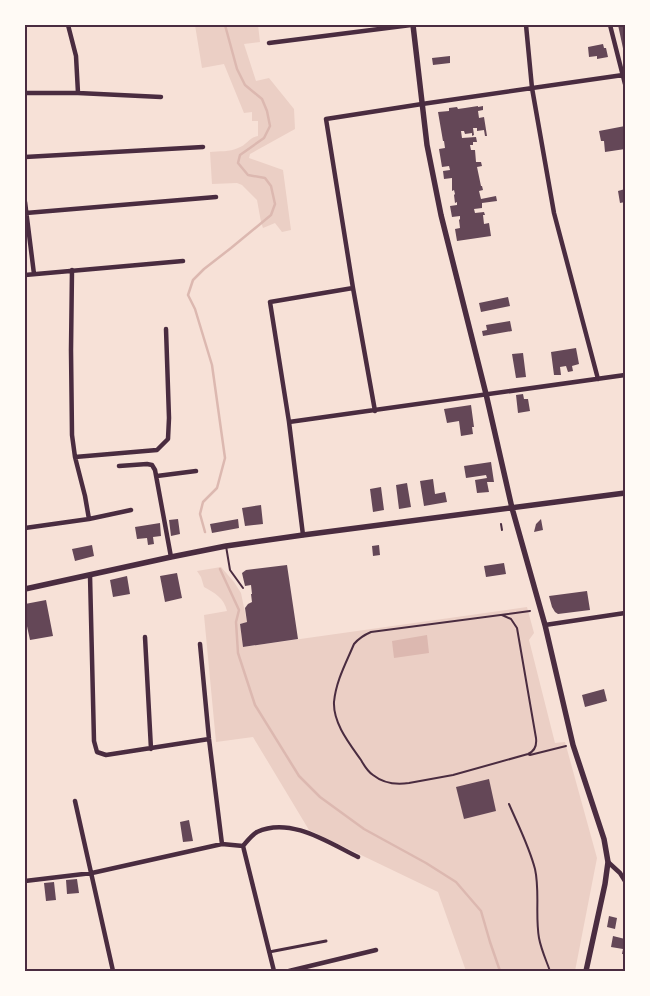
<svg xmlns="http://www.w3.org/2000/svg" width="650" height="996" font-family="Commissioner,sans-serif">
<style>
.green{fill:#ebcfc5}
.water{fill:#dcb8b0}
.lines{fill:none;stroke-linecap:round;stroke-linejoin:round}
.stream{stroke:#dcb8b0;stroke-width:2.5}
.building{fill:#644757}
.path{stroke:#4a2c40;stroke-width:2}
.service{stroke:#4a2c40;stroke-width:2}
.pedestrian{stroke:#4a2c40;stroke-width:3}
.minor{stroke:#4a2c40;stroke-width:4.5}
.secondary{stroke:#4a2c40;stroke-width:5.5}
.neatline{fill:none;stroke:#4a2c40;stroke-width:2}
</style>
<rect width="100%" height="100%" fill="#f7e1d7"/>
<!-- green -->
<path class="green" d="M195,25H258L260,42L244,44L256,81L269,78L294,109L295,129L250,154L249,158L283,170L291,230L282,232L275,223L263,228L261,222L257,200L242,185L237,183L212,184L210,152C219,151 230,152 238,148C247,145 248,138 258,136V121H252V112L244,113L224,64L202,68Z
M221,567L234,582L241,593L247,622L240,624L243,647L527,607L534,633L529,640L555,743L565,742L597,858L575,971H466L438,892L309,830L253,737L216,742L204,615L227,611C224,598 215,593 204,587L201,577L197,571Z"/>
<!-- water -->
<path class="water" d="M427,635L429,653L394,658L392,641Z"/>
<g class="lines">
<!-- stream -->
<path class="stream" d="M205,532L200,514L203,502L217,488L225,458L212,365L195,309L188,295L193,280L204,269L231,248L271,215L275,204L271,186L265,178L248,175L238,163L240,155L264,138L270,126L267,111L262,99L245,85L237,69L225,25
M220,569L239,610L236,622L238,653L255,705L299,776L320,797L364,829L426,863L456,882L481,911L490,942L500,971"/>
</g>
<!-- building -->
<path class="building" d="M618,25H625V53H624Z
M603,44L604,48H606L608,57L597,59V56L589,57L588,47Z
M450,56V63L433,65L432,58Z
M478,106V107L483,106V110L478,111L479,118L484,117L487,136H485L484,130L477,131V128H473L474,135L472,136V133L465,134L464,131H461L462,138L476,137L477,142H473V145H470L471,150H475L476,162H481L482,166L477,167L481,186H482L483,190L479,191L481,199L496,196L497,201L482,203V208L474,209L475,213L484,212L485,215H483L484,224L489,223L491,236L457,241L455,229L460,228L459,220L460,219V216L452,217L450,206L457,205V202L455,203L454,195L455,194L454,190L452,191V178L444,179L443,171L450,170L449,166L442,167L439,149L445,148L444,141H443L438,112L449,111V108L457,107L458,109L465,108Z
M625,126V149L605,152L604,141H601L599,131Z
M625,189V202L620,203L618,191Z
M508,297L510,306L481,312L479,303Z
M510,321L512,331L483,336L482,331L487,330L486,325Z
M576,348L579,364L572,366L573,371L568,372L566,366L560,367L561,375H554L551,352Z
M523,353L526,377L516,378L512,354Z
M523,394L524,399H528L530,411L518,413L516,395Z
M471,405L474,427H472L473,434L461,436L459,421L447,423L444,409Z
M491,462L494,482H487L489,492L477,493L475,480L487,478L486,475L466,478L464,466Z
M433,479L435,494L445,492L447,502L424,506L420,481Z
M407,483L411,507L399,509L396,485Z
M381,487L384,510L373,512L370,489Z
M261,505L263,524L245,526L242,508Z
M178,519L180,534L171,536L169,520Z
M238,519L239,528L212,533L210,524Z
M541,519L543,530L534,532L536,524Z
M160,523L161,536L153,537L154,544L148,545L147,538L137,539L135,527Z
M92,545L94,556L75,561L72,549Z
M379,545L380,555L373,556L372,546Z
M504,563L506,574L486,577L484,566Z
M287,565L298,639L243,647L240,624L247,622L245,608L248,604L252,602L251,594H252L251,585L245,586L242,573L246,570Z
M177,573L182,598L165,602L160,576Z
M127,576L130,594L113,597L110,580Z
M587,591L590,610L558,614L555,612L552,607L549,596Z
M46,600L53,636L30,640L25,617V604Z
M604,689L607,701L585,707L582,695Z
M489,779L496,811L464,819L456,787Z
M189,820L193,841L183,842L180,822Z
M77,879L79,893L67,894L66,880Z
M54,882L56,900L46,901L44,883Z
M609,916L617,918L615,929L607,927Z
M613,936L625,939V954H622L623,949L611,947Z"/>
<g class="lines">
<!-- path -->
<path class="path" d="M501,524L502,530
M502,615L511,619L517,628L536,738C537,746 535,751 528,754L453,775L409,783C396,785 383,783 373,775C367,771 364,765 361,760C349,743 333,723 334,702C336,681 346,663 354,644C359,638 364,635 371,632L530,611
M528,754L530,755L566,746"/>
<!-- service -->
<path class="service" d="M226,546L230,570L243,588
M509,804C518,825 529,846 535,869C540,891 535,915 539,938C541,949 546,960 550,971"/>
<!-- pedestrian -->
<path class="pedestrian" d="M269,952L326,941"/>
<!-- minor -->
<path class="minor" d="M68,25L76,56L78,93
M526,25L532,88L554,213L598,379
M610,25L625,84
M269,43L411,25
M25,93H78L161,97
M25,157L203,147
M25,202L34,274
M26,213L216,197
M72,270L71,350L72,435L75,457L85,496L89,519
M25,275L183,261
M375,411L353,288L326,119L422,104L623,75
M289,422L625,375
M75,457L157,450L168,439L169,418L166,329
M119,466L147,464L152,465L155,470L171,557
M157,476L196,471
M25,528L89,519L131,510
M303,535L289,422L270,302L353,288
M90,575L94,741L97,752L106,755L209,739
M545,625L625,613
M145,637L151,749
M200,644L209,739L222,844
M75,801L113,971
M243,846L274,971
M243,846C247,841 252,835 257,832C290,816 329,843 358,857
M608,862L620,873L625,881
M25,881L92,873L222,844L243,846
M289,971L376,950"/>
<!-- secondary -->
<path class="secondary" d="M413,25L427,145L441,215L486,394L512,508L545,625L573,745L604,839L608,862L605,884L586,971
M25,589L171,557L226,546L303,535L625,493"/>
</g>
<!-- border -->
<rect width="650" height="996" fill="none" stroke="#fffaf5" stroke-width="52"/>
<rect x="26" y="26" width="598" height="944" class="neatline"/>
</svg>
